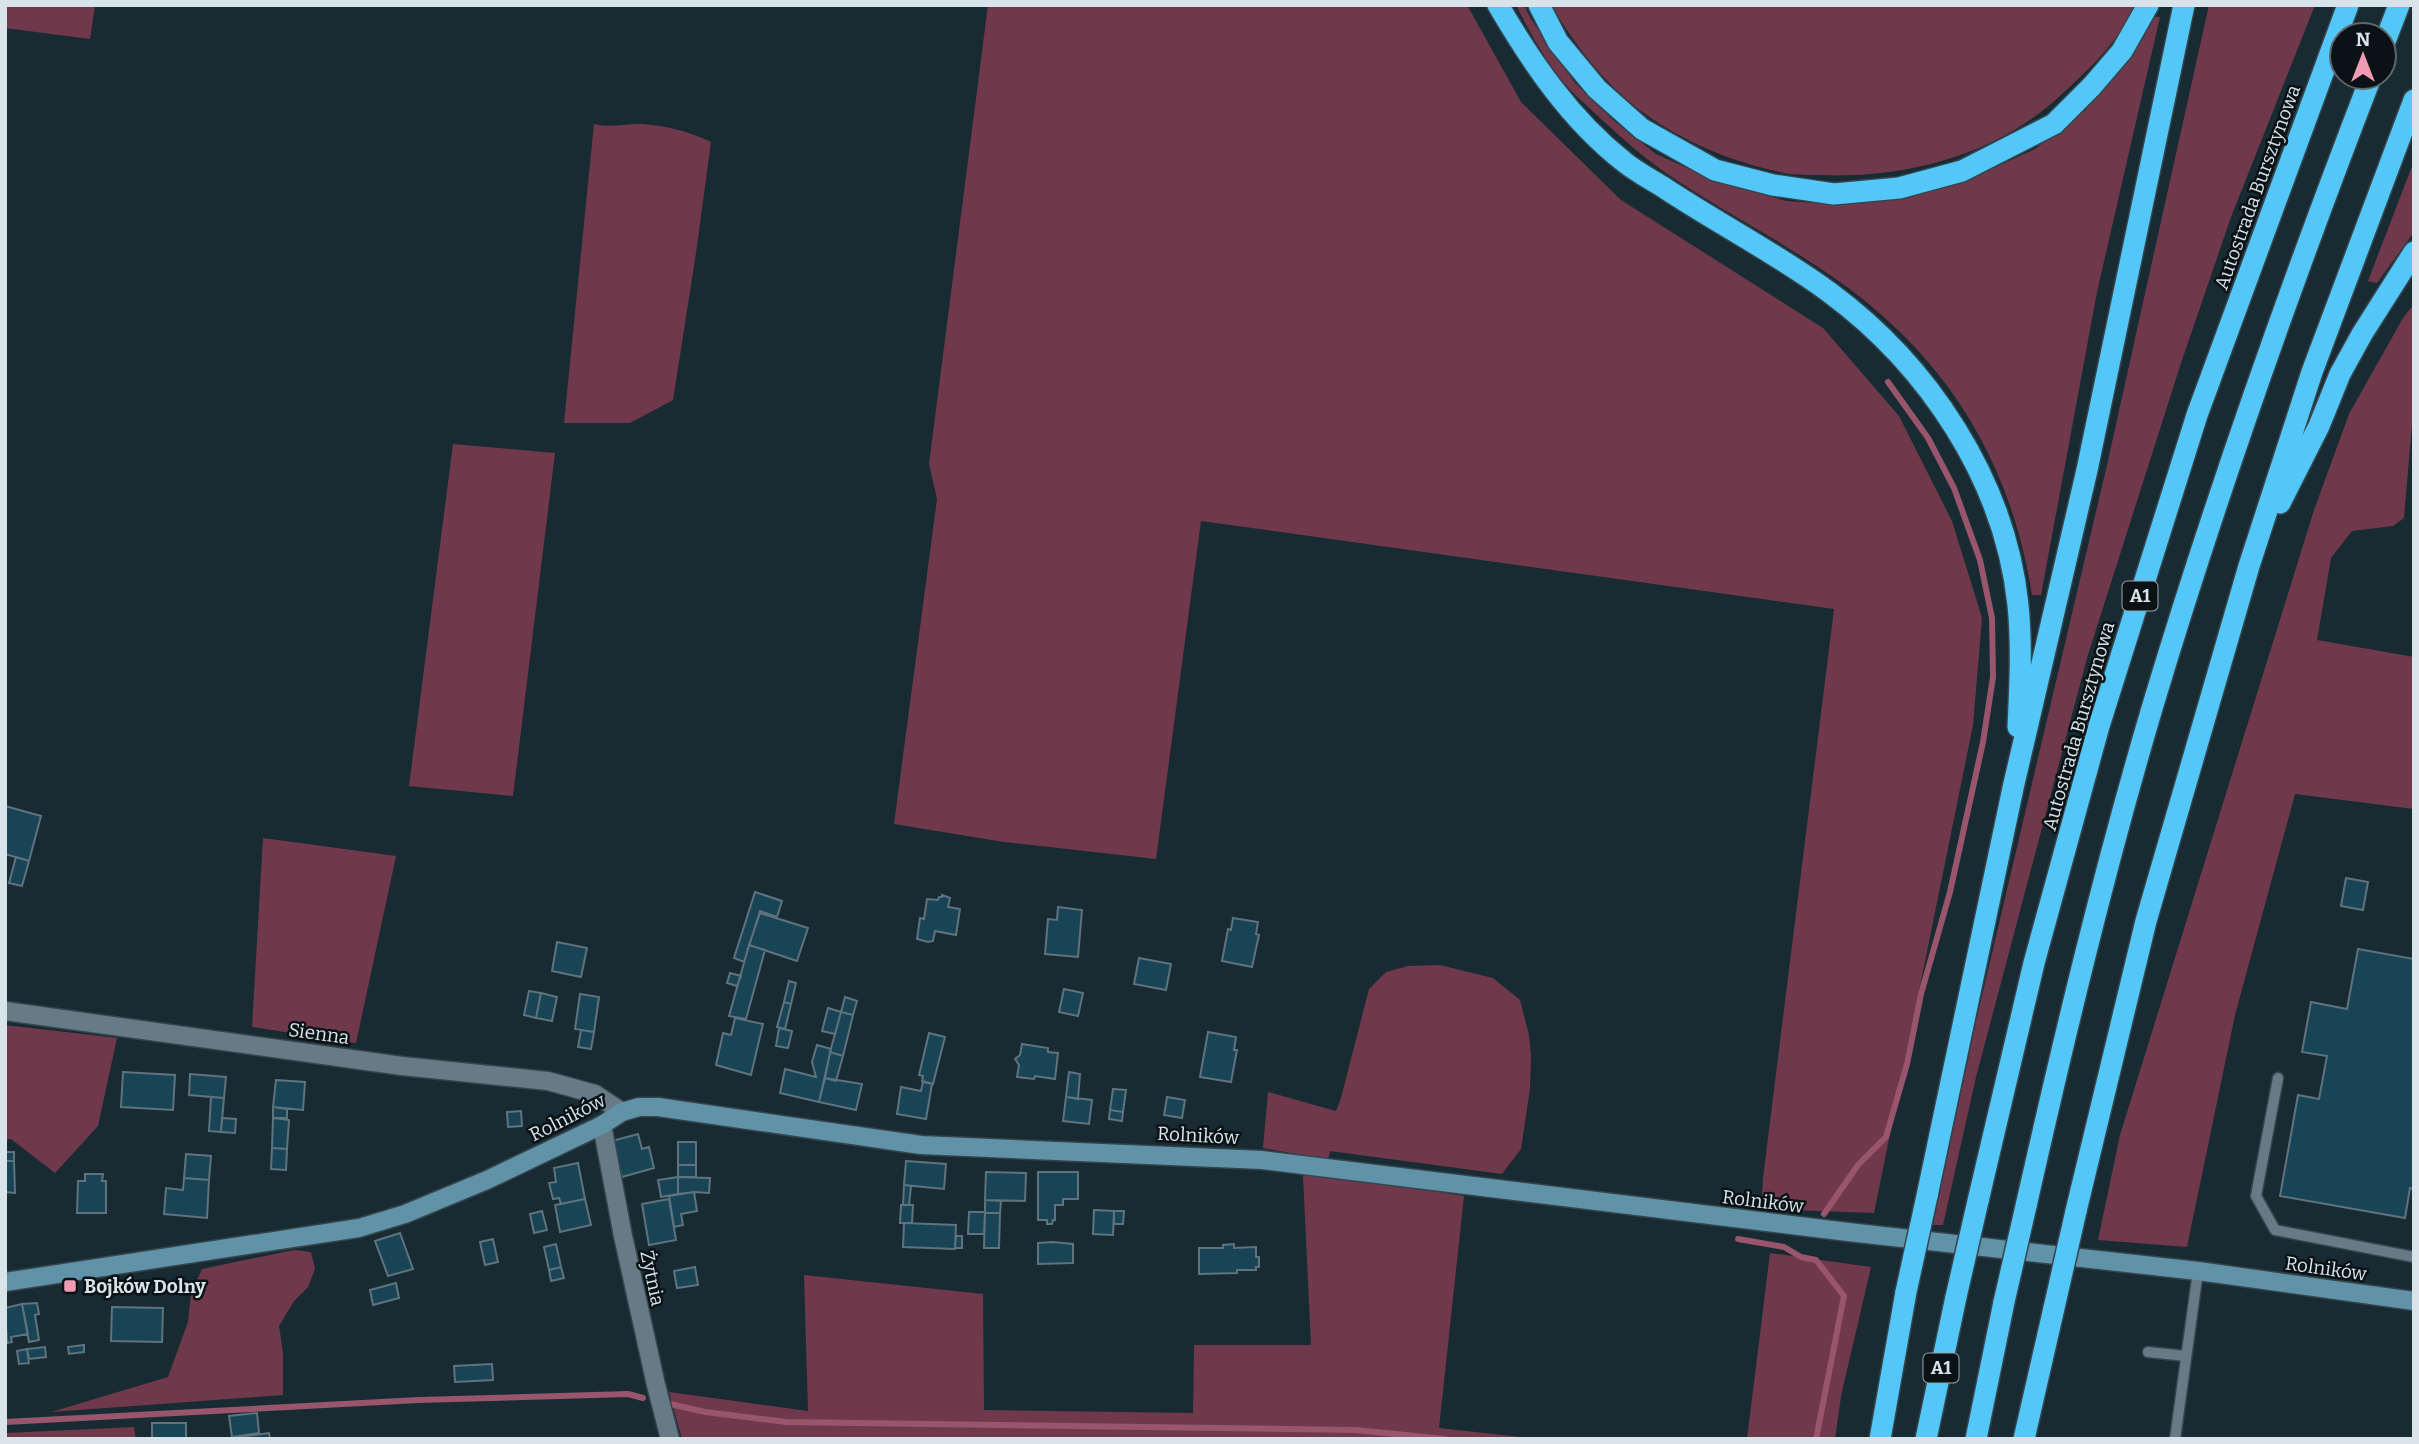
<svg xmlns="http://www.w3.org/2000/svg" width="2419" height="1444" font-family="Bitter,serif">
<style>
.green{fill:#70394b}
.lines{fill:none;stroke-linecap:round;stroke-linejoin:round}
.stream{stroke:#99556b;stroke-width:6}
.building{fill:#194456;stroke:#5e737e;stroke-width:2}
.lane-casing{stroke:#36454d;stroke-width:13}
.street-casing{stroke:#36454d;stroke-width:21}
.secondary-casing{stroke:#36454d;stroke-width:21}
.highway-casing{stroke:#36454d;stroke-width:24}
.lane{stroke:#667b85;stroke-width:10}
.street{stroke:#667b85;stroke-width:18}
.secondary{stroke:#6092a8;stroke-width:18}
.highway{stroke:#53c7f8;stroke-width:21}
.highway-bridge-casing{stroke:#36454d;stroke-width:24;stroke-linecap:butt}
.highway-bridge{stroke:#53c7f8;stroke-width:21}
.poi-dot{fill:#f09ab4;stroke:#0a1216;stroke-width:2.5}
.labels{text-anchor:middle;stroke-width:5;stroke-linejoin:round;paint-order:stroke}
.shield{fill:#0a1216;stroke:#9ba5aa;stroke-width:2}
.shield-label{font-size:18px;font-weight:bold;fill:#d9e4ea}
.street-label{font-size:19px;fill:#d9e4ea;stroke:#0a1216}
.poi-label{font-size:19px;font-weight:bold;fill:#d9e4ea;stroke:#0a1216;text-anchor:start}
</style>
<rect width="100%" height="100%" fill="#182b33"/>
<!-- green -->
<path class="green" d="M5,5H95L90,39L5,28Z
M988,5H1467L1521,102L1621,200L1823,328L1899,416L1952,521L1982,618L1973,725L1874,1213L1761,1209L1763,1178L1834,609L1201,521L1156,859L1004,842L894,824L937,499L929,464Z
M1516,5H1524L1531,19L1575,83L1614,121L1656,154L1716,181L1786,201L1831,204L1894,199L1963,182L2035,149L2085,110L2132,55L2155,17H2160L2097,292L2041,595H2032C2009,451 1938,344 1815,265C1767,233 1714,206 1666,173C1643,157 1622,138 1601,119C1585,104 1566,88 1553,69C1539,49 1527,27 1516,5Z
M1551,5H2134C2122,39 2087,71 2061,95C1998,154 1907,179 1822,175C1811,175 1800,175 1790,174C1739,165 1685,143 1644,113C1606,86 1575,45 1551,5Z
M2209,5H2315L2231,217L2181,363L2087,658L1976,1077L1943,1225H1933L1977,1017L2107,465Z
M594,124C609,128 623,124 639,124C664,125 688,131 711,142L696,253L673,400L630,423H564Z
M2414,161V232L2377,283L2368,281Z
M2414,304V401L2404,518L2393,526L2352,531L2331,558L2317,640L2414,657V809L2295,794L2235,1015L2187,1247L2098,1240L2120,1135L2314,510L2349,414L2403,318Z
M453,444L555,453L513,796L409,786Z
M263,838L396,856L356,1043L252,1027Z
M1440,965L1493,978L1520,1000L1529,1035L1531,1057L1530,1089L1521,1149L1502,1174L1330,1151L1325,1175L1464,1196L1439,1428L1541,1439H682L669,1392L808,1411L804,1275L983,1294L984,1410L1193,1413L1194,1345H1311L1302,1155L1263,1148L1268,1092L1336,1111L1341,1098L1369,989L1386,972L1408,966Z
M5,1025L117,1038L98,1126L55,1173L11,1139L5,1140Z
M294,1250L311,1252L315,1269L308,1287L294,1301L279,1326L283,1353V1395L51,1412L168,1377L188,1322L191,1294L202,1269Z
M1770,1253L1871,1267L1841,1396L1835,1439H1747Z
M134,1427L136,1439H8L6,1433Z"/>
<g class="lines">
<!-- stream -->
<path class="stream" d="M1824,1214L1858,1165L1886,1137L1907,1064L1921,994L1950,892L1983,742L1993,677L1992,618L1980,560L1954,488L1928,438L1888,382
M1738,1239L1784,1247L1801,1257L1816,1260L1844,1296L1816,1439
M666,1403L705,1412L786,1422L1356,1430L1445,1439
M5,1422L419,1400L628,1394L643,1398"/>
</g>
<!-- building -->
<path class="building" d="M5,806L41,816L29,861L5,854Z
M16,857L29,861L22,886L9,883Z
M2346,878L2368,882L2363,910L2341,906Z
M755,892L782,901L777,917L760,911L744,962L734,958Z
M942,895L950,898L948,907L960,909L956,935L935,931L933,941L928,942L917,939L920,918L924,919L927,899L938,900L939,897H942Z
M1058,907L1082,910L1078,957L1045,954L1048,919L1057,920Z
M760,913L808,928L797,961L749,945Z
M1233,918L1258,922L1256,934L1259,935L1252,967L1222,961L1228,929L1231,930Z
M557,942L587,948L581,977L552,971Z
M749,945L765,950L746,1019L729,1016Z
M2358,949L2414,959V1189L2410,1188L2405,1218L2280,1196L2298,1095L2319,1099L2327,1056L2302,1052L2311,1002L2347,1009Z
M1139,958L1171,964L1166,990L1134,984Z
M730,973L741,976L737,986L727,983Z
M789,981L796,983L791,1004L784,1002Z
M1064,989L1083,993L1078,1016L1059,1012Z
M529,991L541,993L536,1018L524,1015Z
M541,993L557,997L552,1021L536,1018Z
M580,994L599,997L594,1032L575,1029Z
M845,997L857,1001L853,1015L841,1012Z
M784,1002L791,1004L785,1029L777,1027Z
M828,1008L841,1012L835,1034L822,1031Z
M841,1012L853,1015L843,1056L830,1052Z
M735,1018L763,1024L751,1075L716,1065L723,1033L731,1035Z
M779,1028L792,1031L788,1048L776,1046Z
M581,1030L594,1032L591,1049L578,1047Z
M1208,1032L1236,1037L1234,1050H1237L1231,1082L1200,1077Z
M929,1033L945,1037L933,1084L922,1081L923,1076L919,1075Z
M1022,1044L1048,1048V1052L1058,1053L1055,1079L1035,1076L1034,1079L1017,1077L1019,1065L1015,1059L1020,1055Z
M817,1045L831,1049L819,1102L780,1093L785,1069L816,1077L812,1062Z
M830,1052L843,1056L836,1081L825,1078Z
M123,1072L175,1075L173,1110L121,1107Z
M1069,1072L1080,1074L1078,1099L1066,1097Z
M190,1074L226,1077L224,1098L189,1095Z
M825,1078L862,1084L856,1110L819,1102Z
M276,1080L305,1082L303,1110L273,1107Z
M923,1082L932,1084L926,1119L897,1114L901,1087L921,1091Z
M1113,1089L1126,1090L1123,1112L1110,1110Z
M211,1097L224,1098L221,1132L209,1131Z
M1066,1097L1092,1100L1089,1124L1063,1121Z
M1167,1097L1185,1100L1182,1118L1164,1115Z
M273,1107L287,1109V1118H273Z
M1110,1110L1123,1112L1122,1121L1109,1119Z
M521,1111L522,1126L508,1127L507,1112Z
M222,1118L236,1119L235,1133L221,1132Z
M273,1118L289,1120L287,1149L272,1148Z
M638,1134L642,1149L649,1147L654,1168L622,1177L612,1141Z
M678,1142H696V1165H678Z
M272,1148L287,1149L286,1170L271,1169Z
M5,1152H14V1161H5Z
M186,1154L211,1156L209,1180L184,1178Z
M5,1161H14L15,1193L5,1192Z
M906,1161L946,1164L944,1189L904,1185Z
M578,1163L585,1199L561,1204L559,1198L553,1199L549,1183L556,1182L554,1168Z
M678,1165H696V1177H678Z
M986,1172L1026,1173L1025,1201L985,1200Z
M1038,1172H1078V1199H1063V1205H1055V1220H1053L1052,1224H1047V1220H1038Z
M85,1174H103L102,1181H106V1213H77L78,1181H85Z
M678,1177V1194L661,1197L658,1180Z
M678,1177L710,1178L709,1193L694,1192L678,1194Z
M184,1178L209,1180L207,1218L164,1214L166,1188L183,1190Z
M904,1185L911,1186L909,1205H903Z
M694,1192L697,1211L681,1214L683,1225L674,1227L669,1196Z
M585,1199L591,1225L560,1232L555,1205Z
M669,1199L676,1240L649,1245L642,1204Z
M985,1200L1001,1201L1000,1213H985Z
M901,1205H913L912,1223H900Z
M1094,1210L1114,1211L1113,1235L1093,1234Z
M542,1211L547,1230L534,1233L530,1214Z
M1114,1211H1124L1123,1224H1114Z
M969,1212H985L984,1234H968Z
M985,1213H1000L999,1248H984Z
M904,1223L956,1225L955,1249L903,1247Z
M400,1233L413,1269L388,1276L375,1241Z
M956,1236H962V1248H955Z
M493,1239L498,1262L485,1265L480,1242Z
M1053,1242L1073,1244V1263L1038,1264V1243Z
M556,1244L561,1267L549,1270L544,1247Z
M1234,1244V1248L1256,1247V1257H1259V1267H1256V1270H1237V1273L1199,1274V1248H1223V1245Z
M561,1267L564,1278L551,1281L549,1270Z
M695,1267L698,1285L677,1288L674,1271Z
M396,1283L399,1298L373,1305L370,1290Z
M37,1303L39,1314L35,1315L39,1340L29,1342L22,1304Z
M22,1304L28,1334L11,1337L12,1342L7,1343L5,1308Z
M112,1307L163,1308L162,1342L111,1341Z
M84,1345V1352L69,1354L68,1347Z
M45,1347L46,1357L29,1359L27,1349Z
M27,1349L29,1363L19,1364L17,1351Z
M492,1364L493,1380L455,1382L454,1366Z
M257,1413L259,1433L232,1437L229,1416Z
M152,1423H186V1439H152Z
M269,1433L270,1439H223Z"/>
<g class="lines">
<!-- lane casing -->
<g class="lane-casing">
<path id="lane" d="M2278,1078L2256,1196L2275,1230L2414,1257
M2148,1352L2186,1356
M2175,1439L2198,1271"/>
</g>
<!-- street casing -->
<g class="street-casing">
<path id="street" d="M5,1011L402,1066L548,1081L595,1094L622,1112
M602,1125L623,1236L656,1385L670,1439"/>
</g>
<!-- secondary casing -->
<g class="secondary-casing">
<path id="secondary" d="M5,1282L359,1228L405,1214L487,1180L602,1125L622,1112L639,1107H658L921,1145L1262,1160L1848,1232L2198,1271L2414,1301"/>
</g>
<!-- highway casing -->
<g class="highway-casing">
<path id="highway" d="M1498,5C1532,63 1570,119 1623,161C1635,171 1650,179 1663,187C1717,223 1776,253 1829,292C1928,365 2005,480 2018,605C2022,645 2020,686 2018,727
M1539,5L1558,42L1597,89L1642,129L1715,170L1773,185L1834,194L1899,188L1962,171L2054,124L2092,86L2122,51L2148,5
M2384,44L2399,5
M2280,503L2319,426L2340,374L2362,334L2414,252
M1927,1196L2013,788L2087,470L2184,5
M1978,1201L2034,963L2099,726L2197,415L2348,5
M2026,1206C2064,1038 2104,870 2153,705C2217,492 2291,284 2371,77
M2076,1211L2146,921L2249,566L2312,372L2414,100
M1880,1439L1906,1292
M1926,1439L1956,1297
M1976,1439L2004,1302
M2024,1439L2054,1308"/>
</g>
<!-- lane -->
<use href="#lane" class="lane"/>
<!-- street -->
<use href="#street" class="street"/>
<!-- secondary -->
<use href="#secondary" class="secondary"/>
<!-- highway -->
<use href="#highway" class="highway"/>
<!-- highway-bridge casing -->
<g class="highway-bridge-casing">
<path id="highway-bridge" d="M1906,1292L1927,1196
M1956,1297L1978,1201
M2004,1302L2026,1206
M2054,1308L2076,1211"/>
</g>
<!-- highway-bridge -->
<use href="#highway-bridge" class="highway-bridge"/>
</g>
<!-- markers -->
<rect class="poi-dot" x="63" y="1279" width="14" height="14" rx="3.5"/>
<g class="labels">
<!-- shield labels -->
<g class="shield">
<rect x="2122.5" y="581.5" width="35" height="29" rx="5"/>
<rect x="1923.5" y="1353.5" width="35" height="29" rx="5"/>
</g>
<g class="shield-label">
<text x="2140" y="602">A1</text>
<text x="1941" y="1374">A1</text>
</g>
<!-- street labels -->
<g class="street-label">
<text transform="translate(2257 187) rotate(-70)" y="7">Autostrada Bursztynowa</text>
<text transform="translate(2078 726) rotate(-74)" y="7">Autostrada Bursztynowa</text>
<text transform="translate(319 1033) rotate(8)" y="7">Sienna</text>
<text transform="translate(567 1117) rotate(-27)" y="7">Rolników</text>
<text transform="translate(1198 1135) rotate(3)" y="7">Rolników</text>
<text transform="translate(1763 1201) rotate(7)" y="7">Rolników</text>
<text transform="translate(2326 1268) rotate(8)" y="7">Rolników</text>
<text transform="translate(653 1278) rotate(78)" y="7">Żytnia</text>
</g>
<!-- poi labels -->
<g class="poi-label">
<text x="84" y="1293">Bojków Dolny</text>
</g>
</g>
<!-- border -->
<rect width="2419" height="1444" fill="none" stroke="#d9e4ea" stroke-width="14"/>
<!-- north arrow -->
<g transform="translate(2363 56)"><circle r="33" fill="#0a1216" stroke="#5d666b" stroke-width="2"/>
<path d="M0-5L12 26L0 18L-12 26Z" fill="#f09ab4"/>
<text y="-10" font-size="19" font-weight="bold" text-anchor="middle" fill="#d9e4ea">N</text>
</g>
</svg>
